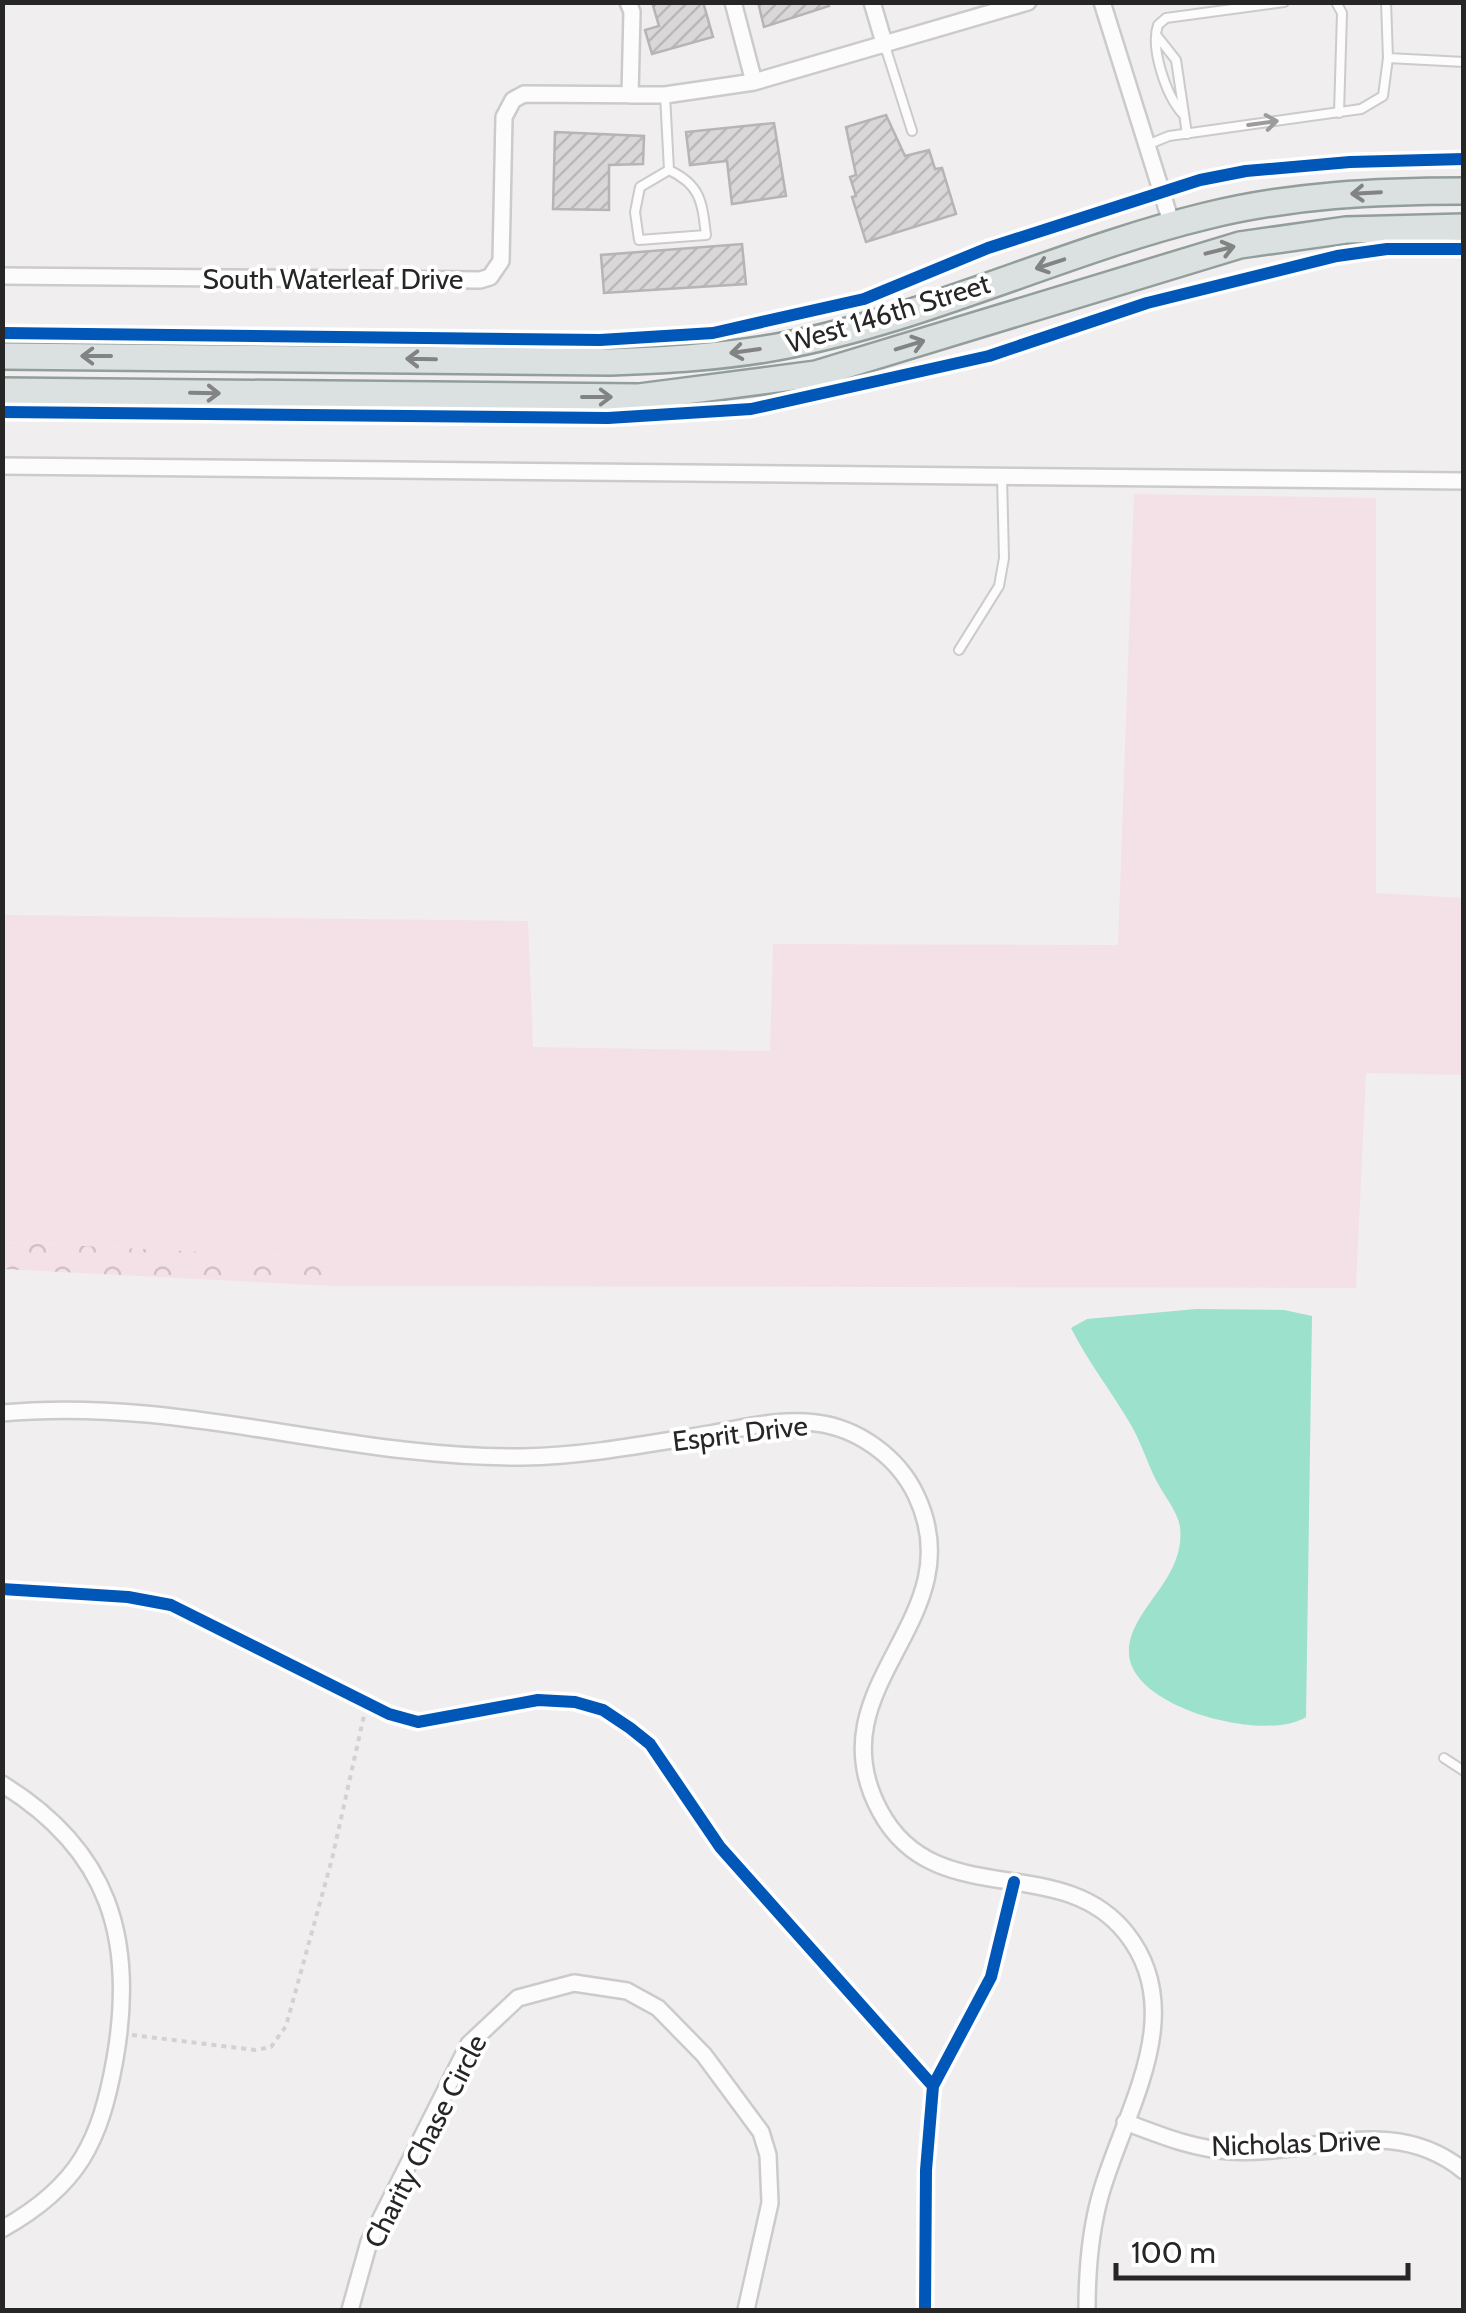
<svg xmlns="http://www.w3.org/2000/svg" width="1466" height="2313" font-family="Cabin,sans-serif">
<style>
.grass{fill:#f4e1e7}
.forest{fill:url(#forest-crowns)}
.water{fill:#9be1cb}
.building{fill:url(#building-hatch);stroke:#b6b4b5;stroke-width:2.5}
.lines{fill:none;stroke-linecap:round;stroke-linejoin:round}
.lane-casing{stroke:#cccbcb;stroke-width:12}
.street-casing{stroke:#cccbcb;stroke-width:20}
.primary-casing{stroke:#929e9b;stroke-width:30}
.path{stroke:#d3d2d2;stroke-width:4;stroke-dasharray:5 5;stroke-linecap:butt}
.lane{stroke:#fdfcfd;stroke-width:8}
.street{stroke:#fdfcfd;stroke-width:15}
.primary{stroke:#dbe1e0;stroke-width:25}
.cycleway-casing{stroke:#fff;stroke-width:19}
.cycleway{stroke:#0057b8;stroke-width:12}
.oneway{stroke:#9d9c9c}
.oneway2{stroke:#818483}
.labels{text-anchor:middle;stroke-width:8;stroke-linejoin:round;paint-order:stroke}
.street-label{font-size:28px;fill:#272626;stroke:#fff}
</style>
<defs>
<pattern id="forest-crowns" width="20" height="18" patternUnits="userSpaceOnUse" patternTransform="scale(2.5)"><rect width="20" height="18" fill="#f4e1e7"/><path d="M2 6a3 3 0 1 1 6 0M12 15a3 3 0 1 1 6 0" fill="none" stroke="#d1c1c6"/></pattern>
<pattern id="building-hatch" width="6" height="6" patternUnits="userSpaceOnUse" patternTransform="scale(2.5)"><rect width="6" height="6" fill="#d9d7d8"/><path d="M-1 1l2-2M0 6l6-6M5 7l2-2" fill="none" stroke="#bab8b9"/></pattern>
</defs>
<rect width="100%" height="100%" fill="#f0eeef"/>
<!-- grass -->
<path class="grass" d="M1134,494L1376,498V893L1463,898V1075L1366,1073L1356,1288L334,1286L326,1258L3,1242L2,915L528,921L533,1047L770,1051L773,944L1118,945Z"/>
<!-- forest -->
<path class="forest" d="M2,1242L326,1258L334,1286L3,1269Z"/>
<!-- water -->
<path class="water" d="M1196,1309L1284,1310L1312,1316L1306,1717C1267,1743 1127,1708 1129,1651C1130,1608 1186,1580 1180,1527C1178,1512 1163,1494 1156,1480C1147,1462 1141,1442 1131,1425C1112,1392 1088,1362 1071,1328L1087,1319Z"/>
<!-- building -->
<path class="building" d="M652,2H703L713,37L652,54L645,30L659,26Z
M758,2H828L829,6L764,27Z
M886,115L905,156L929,150L935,169L942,168L956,214L866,242L852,197L856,196L850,177L856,175L846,127Z
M774,123L786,196L732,204L727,161L690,165L686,132Z
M555,132L644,136L643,164L609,165V210L553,209Z
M742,244L746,284L604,293L601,255Z"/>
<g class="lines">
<!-- lane casing -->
<g class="lane-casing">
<path id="lane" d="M1336,2L1342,13L1339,113
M1386,2L1388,58L1464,62
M1157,36L1176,60L1187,134
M885,46L912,131
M665,95L669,170L640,187L635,212L639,240L706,235C702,202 701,185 669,170
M1182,113C1166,95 1150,48 1158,25L1166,18L1284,2
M1147,145L1169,136L1361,109L1383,96L1388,58
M959,650L999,586L1004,558L1002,477
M1444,1758L1464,1771"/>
</g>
<!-- street casing -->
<g class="street-casing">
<path id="street" d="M628,2L632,12L630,95
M733,2L754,82
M872,2L885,46
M1102,2L1172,225
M2,276L480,280L490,277L501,261L504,117L513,100L524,94L665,95L754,82L1028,2
M2,466L1464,481
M2,1413C181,1396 346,1459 523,1457C585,1456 647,1444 709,1434C744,1428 781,1418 816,1423C858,1428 898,1457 916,1495C976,1620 812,1685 880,1811C935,1914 1060,1850 1126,1933C1190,2013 1125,2110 1101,2193C1090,2231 1087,2271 1087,2310
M2,1784C109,1850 136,1938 115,2059C100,2142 79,2186 2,2229
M1125,2122C1160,2135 1193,2149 1230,2151C1312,2156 1392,2112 1464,2171
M350,2310L369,2242L469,2044L518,1998L574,1983L627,1991L658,2008L704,2055L761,2132L768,2155L770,2203L746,2310"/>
</g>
<!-- primary casing -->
<g class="primary-casing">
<path id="primary" d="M2,356L610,362C666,360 721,357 777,347C924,320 1062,251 1206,216C1291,195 1377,191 1464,191
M2,391L639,397L816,374L1240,245L1346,230L1464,227"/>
</g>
<!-- path -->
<path class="path" d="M132,2035L255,2050L271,2047L286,2026L332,1859L367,1702"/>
<!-- lane -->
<use href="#lane" class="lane"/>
<!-- street -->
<use href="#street" class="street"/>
<!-- primary -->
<use href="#primary" class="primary"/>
<!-- cycleway casing -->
<g class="cycleway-casing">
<path id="cycleway" d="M2,333L600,340L713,333L864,299L988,248L1200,180L1246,171L1350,162L1464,159
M2,412L608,418L751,409L989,356L1147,303L1337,256L1387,249H1464
M2,1589L128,1597L171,1605L389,1714L418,1722L538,1700L575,1702L603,1710L630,1728L650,1744L720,1847L933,2086
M925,2310L926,2170L933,2086L991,1977L1014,1882"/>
</g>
<!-- cycleway -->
<use href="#cycleway" class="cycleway"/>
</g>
<!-- one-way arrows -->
<defs><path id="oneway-shaft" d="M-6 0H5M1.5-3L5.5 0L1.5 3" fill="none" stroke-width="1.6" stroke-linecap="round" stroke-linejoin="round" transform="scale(2.5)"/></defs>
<use class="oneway" href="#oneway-shaft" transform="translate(1263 123) rotate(-8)"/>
<g class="oneway2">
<use href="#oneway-shaft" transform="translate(1366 193) rotate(177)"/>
<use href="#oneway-shaft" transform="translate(1220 250) rotate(-14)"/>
<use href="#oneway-shaft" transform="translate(1050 264) rotate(162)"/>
<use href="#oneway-shaft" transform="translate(910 345) rotate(-17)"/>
<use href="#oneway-shaft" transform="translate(745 351) rotate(172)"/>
<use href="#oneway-shaft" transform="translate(96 356) rotate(-180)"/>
<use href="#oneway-shaft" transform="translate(421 359) rotate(-179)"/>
<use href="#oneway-shaft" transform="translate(205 393) rotate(1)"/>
<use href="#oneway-shaft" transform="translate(597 397)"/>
</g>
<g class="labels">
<!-- street labels -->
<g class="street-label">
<text x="333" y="289">South Waterleaf Drive</text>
<text transform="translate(888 313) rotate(-17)" y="10">West 146th Street</text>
<text transform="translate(740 1433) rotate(-7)" y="10">Esprit Drive</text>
<text transform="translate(425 2141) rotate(-63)" y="10">Charity Chase Circle</text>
<text transform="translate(1296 2143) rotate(-2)" y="10">Nicholas Drive</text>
</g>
</g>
<!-- border -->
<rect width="1466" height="2313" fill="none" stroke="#272626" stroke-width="10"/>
<!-- scale -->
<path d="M1116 2263v15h292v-15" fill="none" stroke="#272626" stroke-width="5"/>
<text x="1131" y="2263" font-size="30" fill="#272626" stroke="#ffffff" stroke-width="8" paint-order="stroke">100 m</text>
</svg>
